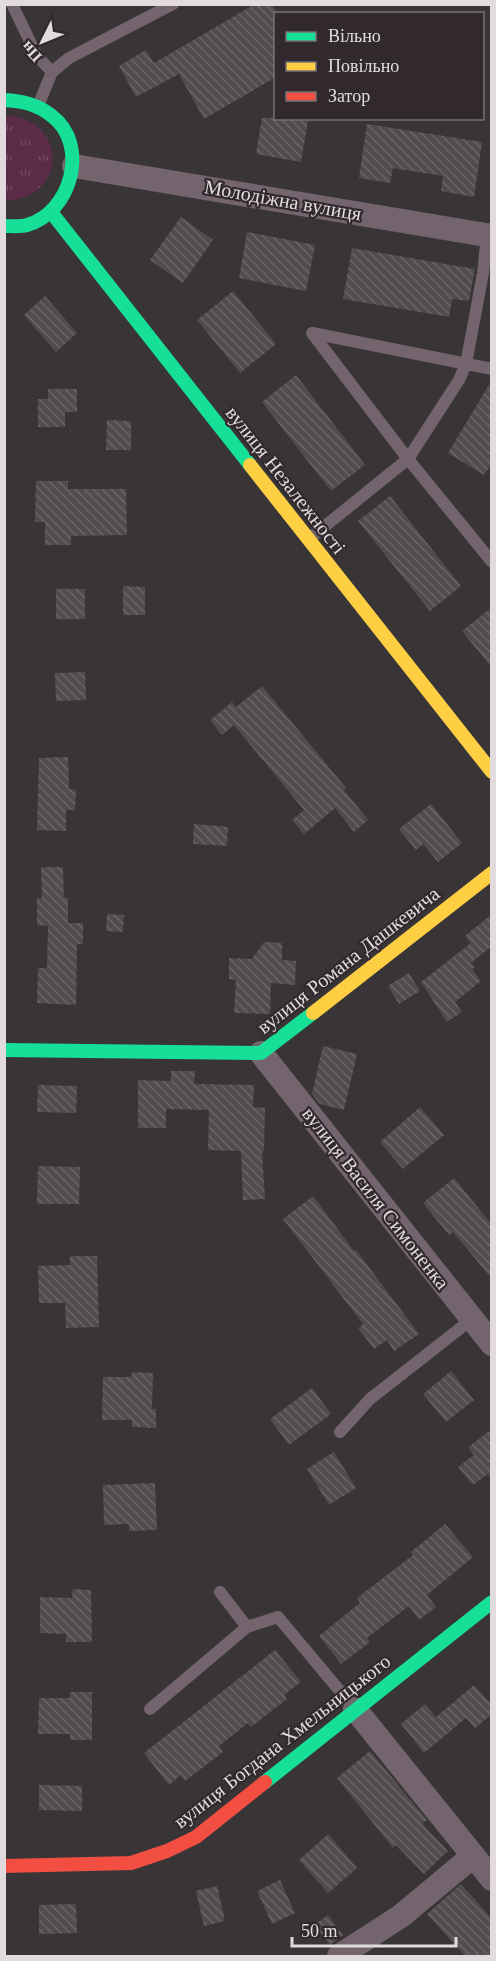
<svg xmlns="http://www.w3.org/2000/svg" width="496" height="1961" font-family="'Times New Roman',serif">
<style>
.grass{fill:url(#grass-tufts)}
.building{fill:url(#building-back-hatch)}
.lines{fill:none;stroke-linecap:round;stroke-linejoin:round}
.lane{stroke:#74646d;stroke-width:12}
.street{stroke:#74646d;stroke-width:24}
.fast{stroke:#16e098;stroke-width:14}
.slow{stroke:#ffcf43;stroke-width:14}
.jam{stroke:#f24e42;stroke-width:14}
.labels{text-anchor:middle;stroke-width:4.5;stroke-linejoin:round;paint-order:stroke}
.street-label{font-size:20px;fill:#e1dbde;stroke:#31292d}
</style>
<defs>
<pattern id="grass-tufts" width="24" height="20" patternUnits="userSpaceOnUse" patternTransform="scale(1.5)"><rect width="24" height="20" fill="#5c2b47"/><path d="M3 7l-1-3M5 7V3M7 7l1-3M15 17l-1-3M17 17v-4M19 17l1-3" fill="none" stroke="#734961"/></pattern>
<pattern id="building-back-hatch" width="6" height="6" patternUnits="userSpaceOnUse" patternTransform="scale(1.5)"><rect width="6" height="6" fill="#514d4f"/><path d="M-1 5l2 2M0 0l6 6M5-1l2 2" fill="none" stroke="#6a6668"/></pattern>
</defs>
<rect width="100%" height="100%" fill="#393537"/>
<!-- grass -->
<path class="grass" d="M4,115C68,118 69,198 5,201Z"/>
<!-- building -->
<path class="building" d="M255,4H272L276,11V77L204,119L179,74L136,97L119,66L146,50L154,63Z
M262,118H293L308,121L301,162L256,154Z
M367,124L482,142L474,197L441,191L443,176L393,168L390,183L359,178Z
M181,217L213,240L183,283L150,260Z
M247,232L315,245L306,291L239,278Z
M352,248L475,269L469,301L452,299L449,317L343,299Z
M233,291L276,344L240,373L197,320Z
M45,296L77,333L56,352L24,315Z
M296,375L365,465L331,491L262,402Z
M492,380V463L484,475L448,453Z
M48,389H77V412H65V427H38V399H48Z
M107,420L131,421V450H106Z
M36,481H68V489H126L127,535L71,536V545H45V522H35Z
M390,496L461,586L430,611L358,521Z
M123,586L145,587V615H123Z
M56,589H85V619H56Z
M492,607V668L462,631Z
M85,672L86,700L56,701L55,673Z
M262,686L346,788L344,790L368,820L354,832L335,808L304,834L292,820L304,810L234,725L222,735L210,720L232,702L236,707Z
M68,757L69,789L76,790L75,810H66V831L37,830L39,758Z
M431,804L462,843L438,862L423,844L416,850L399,829Z
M194,824L228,827L227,846L193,844Z
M41,867H63L64,898H68V923H83V944H77L76,1005L37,1003L38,968H47L48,926L37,925V898H42Z
M107,914L124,915L123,932L106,931Z
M492,914V946L471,963L475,967L472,969L481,981L455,1002L462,1012L447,1022L421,982L471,943L465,936Z
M264,942L282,943V960L296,961L295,985L271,983L270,1014L234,1013L236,980L229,979V958L252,959Z
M409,973L420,991L399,1004L388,986Z
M323,1046L357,1054L344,1110L320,1104L312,1094Z
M171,1071H195L194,1084L254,1085L253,1107L265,1108L264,1151H262L265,1199L243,1200L241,1151L208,1150L209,1110L166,1109V1128H138V1080L171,1081Z
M38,1085L77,1086L76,1113L37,1112Z
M420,1107L444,1135L403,1169L380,1142Z
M38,1166L80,1167L79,1204H37Z
M454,1178L492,1225V1279L453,1232L449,1235L423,1203Z
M313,1196L354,1251L356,1250L419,1334L394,1351L387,1340L374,1349L358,1328L363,1324L283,1219Z
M70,1256H97L99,1327L66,1328L65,1303H39L38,1266L70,1265Z
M451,1371L474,1400L446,1422L423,1394Z
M132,1372L153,1373L152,1409H156V1428L132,1427V1420H102L103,1377H132Z
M312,1388L331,1414L289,1445L270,1419Z
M492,1429V1479L488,1474L473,1485L458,1467L474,1455L468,1447Z
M334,1452L356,1488L329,1505L307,1469Z
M155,1483L157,1530L129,1531V1524L104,1525L103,1485Z
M445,1524L473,1557L427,1595L436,1607L419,1620L409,1606L367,1638L370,1642L341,1664L319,1636L360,1603L357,1598L413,1555L411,1552Z
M73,1589L91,1590L92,1642H66V1634L40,1633V1597L72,1598Z
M275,1650L301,1682L284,1695L287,1699L251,1727L248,1723L219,1746L223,1752L185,1781L181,1775L169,1785L144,1753Z
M474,1685L492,1705V1714L475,1728L466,1718L424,1753L401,1724L425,1704L436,1717Z
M70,1692H92V1740H70V1734H38L39,1698H70Z
M370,1751L427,1820L422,1824L448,1851L424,1874L396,1845L393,1848L337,1778Z
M39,1785L82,1786V1811L39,1810Z
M328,1834L357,1868L328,1893L299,1860Z
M280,1880L295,1913L272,1924L257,1891Z
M461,1884L492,1919V1956H465L427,1914Z
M217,1886L225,1921L204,1926L196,1891Z
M76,1904L77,1933L39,1934V1905Z
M328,1915L343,1935L330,1945L314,1925Z"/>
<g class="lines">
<!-- lane -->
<path class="lane" d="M12,4L37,56L52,72
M38,106L52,72L69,58L173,4
M492,369L312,333L408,459L492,562
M309,539L408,459L459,380L466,364L483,273L487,235
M340,1432L370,1399L472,1319
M220,1592L247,1627L278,1617L355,1709
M150,1709L247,1627"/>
<!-- street -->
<path class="street" d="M74,166L492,236
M261,1053L492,1344
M355,1709L492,1879
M339,1956L401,1916L473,1856"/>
<!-- fast -->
<path class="fast" d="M4,100C22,101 37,104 52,116C90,145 71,213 27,225C20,227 12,226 4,226
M51,212L250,465
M4,1050L261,1053L313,1013
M265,1782L492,1602"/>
<!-- slow -->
<path class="slow" d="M250,465L492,772
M313,1013L492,873"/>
<!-- jam -->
<path class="jam" d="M4,1866L131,1863L167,1851L196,1837L265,1782"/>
</g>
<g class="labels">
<!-- street labels -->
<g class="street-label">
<text transform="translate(283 200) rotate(10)" y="7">Молодіжна вулиця</text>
<text transform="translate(286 480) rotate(52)" y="7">вулиця Незалежності</text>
<text transform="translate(348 960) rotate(-38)" y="7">вулиця Романа Дашкевича</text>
<text transform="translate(376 1198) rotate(52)" y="7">вулиця Василя Симоненка</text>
<text transform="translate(282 1741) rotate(-38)" y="7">вулиця Богдана Хмельницького</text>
</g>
</g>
<!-- border -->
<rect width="496" height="1961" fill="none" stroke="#e1dbde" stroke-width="12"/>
<!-- legend -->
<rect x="274" y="12" width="210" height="108" fill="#31292d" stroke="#777074" stroke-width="1.5"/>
<rect x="286" y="32" width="30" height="9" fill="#16e098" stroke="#777074" stroke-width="1.5"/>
<text x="328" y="42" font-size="18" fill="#e1dbde">Вільно</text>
<rect x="286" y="62" width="30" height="9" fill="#ffcf43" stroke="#777074" stroke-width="1.5"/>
<text x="328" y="72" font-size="18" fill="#e1dbde">Повільно</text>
<rect x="286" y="92" width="30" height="9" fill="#f24e42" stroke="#777074" stroke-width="1.5"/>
<text x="328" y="102" font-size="18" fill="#e1dbde">Затор</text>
<!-- north arrow -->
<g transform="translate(42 42) rotate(227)" stroke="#31292d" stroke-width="4.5" paint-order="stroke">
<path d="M0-4.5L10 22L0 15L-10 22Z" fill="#e1dbde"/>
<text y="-9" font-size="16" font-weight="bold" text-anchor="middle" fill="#e1dbde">Пн</text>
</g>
<!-- scale -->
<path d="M292 1937v9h164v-9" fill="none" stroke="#e1dbde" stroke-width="3"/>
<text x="301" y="1937" font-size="18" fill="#e1dbde" stroke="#31292d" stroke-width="4.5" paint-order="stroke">50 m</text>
</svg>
